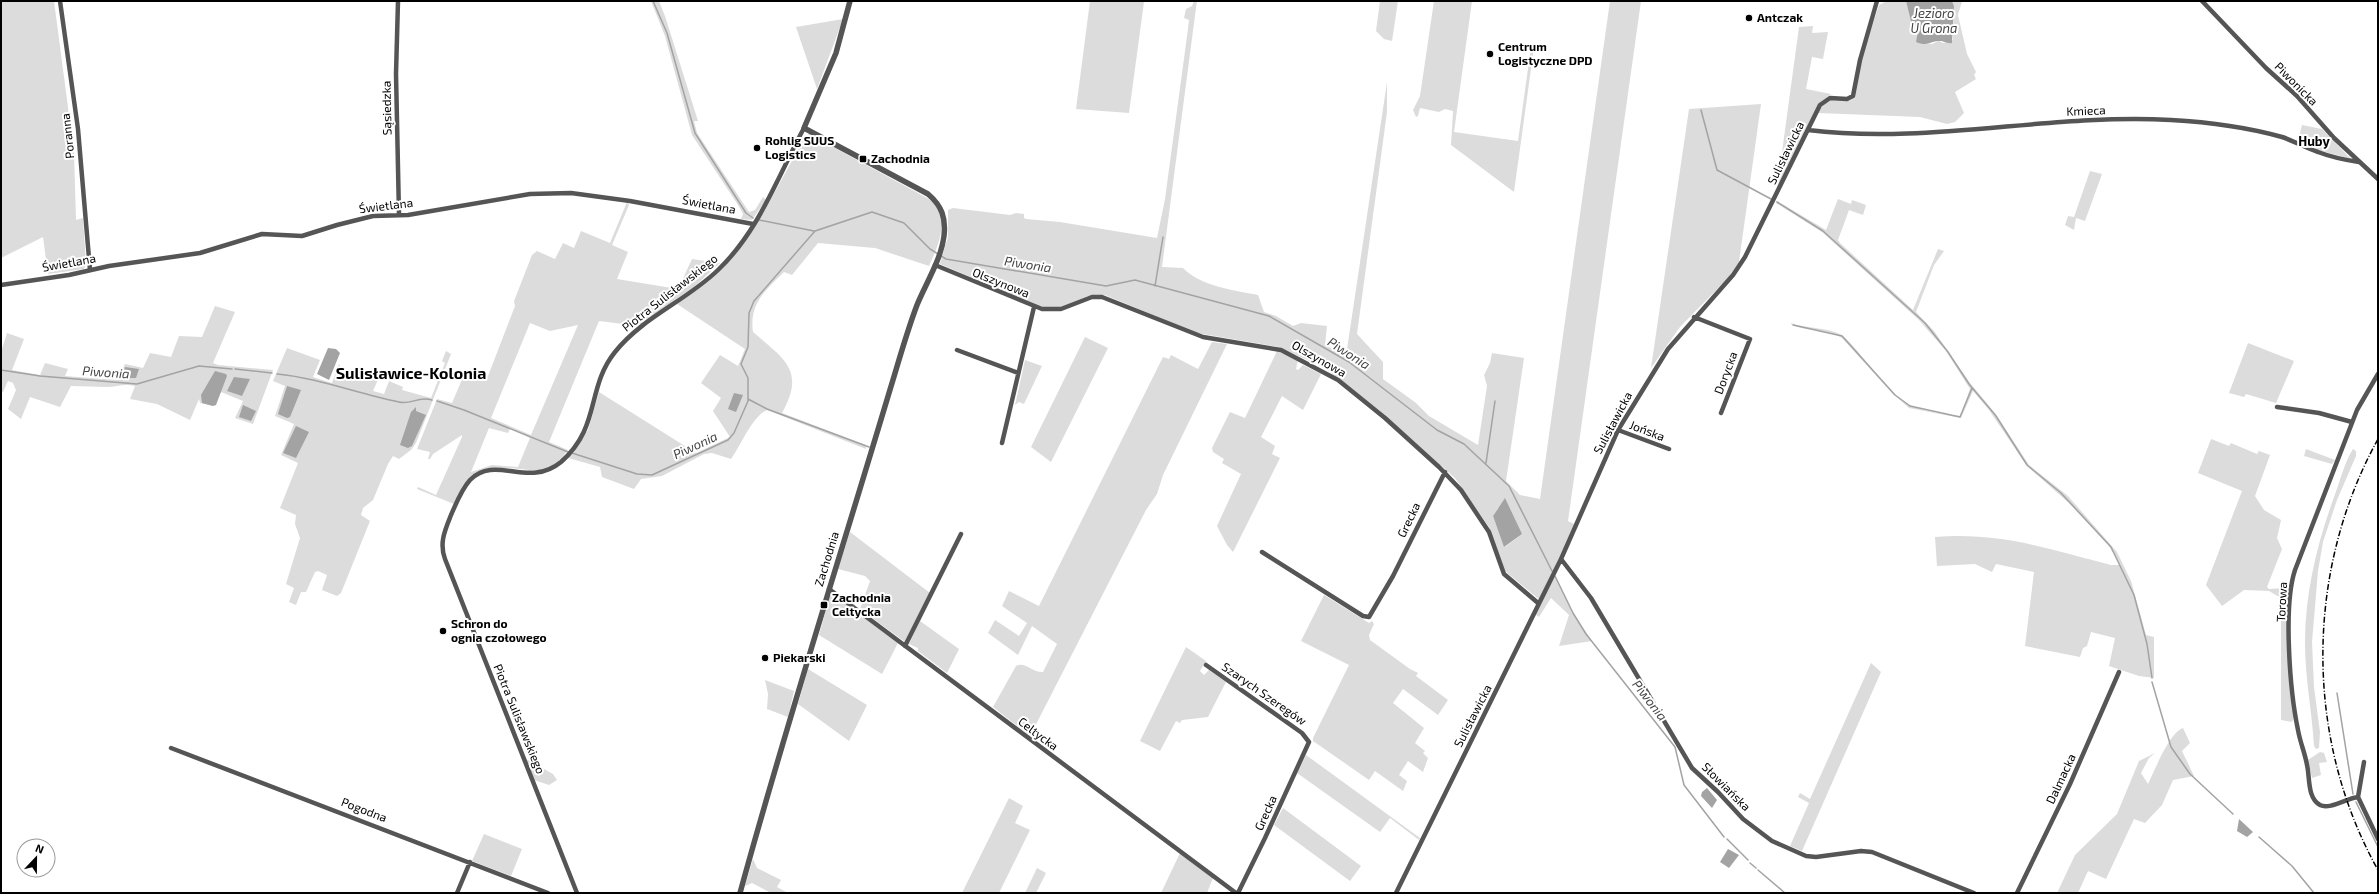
<svg xmlns="http://www.w3.org/2000/svg" width="2379" height="894" font-family="'Exo 2',sans-serif">
<style>
.green{fill:#dcdcdc;fill-rule:evenodd}
.water{fill:#a3a3a3}
.lines{fill:none;stroke-linecap:round;stroke-linejoin:round}
.stream{stroke:#a3a3a3;stroke-width:1.5}
.minor{stroke:#555;stroke-width:4.5}
.tertiary{stroke:#555;stroke-width:5.5}
.rail{stroke:#000;stroke-width:1.5;stroke-dasharray:6 2 1 2;stroke-linecap:butt}
.poi-dot{fill:#000;stroke:#fff;stroke-width:1.5}
.labels{text-anchor:middle;stroke-width:4;stroke-linejoin:round;paint-order:stroke}
.poi-label{font-size:12px;font-weight:bold;fill:#000;stroke:#fff;text-anchor:start}
.street-label{font-size:12px;fill:#000;stroke:#fff}
.water-label{font-size:13px;font-style:italic;fill:#444;stroke:#fff}
.neighbourhood-label{font-size:13px;font-weight:bold;fill:#000;stroke:#fff}
.district-label{font-size:16px;font-weight:bold;fill:#000;stroke:#fff}
</style>
<rect width="100%" height="100%" fill="#fff"/>
<!-- green -->
<path class="green" d="M1,1H54L74,153L76,220L83,218L86,264L84,269L48,274L43,237L1,258Z
M651,1H659L665,16L698,121H694L697,133L749,212L755,210L763,197L766,200L752,220L741,219L743,214L738,205L692,135L665,36Z
M1090,1L1144,2L1129,113L1076,109Z
M1194,1H1197L1196,8L1162,267L1183,268C1200,286 1233,290 1258,295L1264,312L1276,316L1293,326L1301,323L1327,326L1325,345L1346,356L1387,82V112L1357,334L1383,362V379L1416,403L1429,416L1478,445L1487,386L1484,375L1490,363L1492,353L1524,358L1506,481L1520,495L1540,499L1610,1H1641L1568,521L1574,524L1553,571L1573,613L1592,641L1559,646L1569,615L1551,598L1539,617L1535,614L1541,601L1505,571L1489,527L1455,478L1380,411L1325,368L1279,347L1197,333L1105,295L1088,296L1061,307H1042L940,264L948,237V210L953,208L1010,215L1016,213L1024,214V218L1026,219L1060,222L1157,238L1165,199L1188,29L1189,20L1184,18L1186,9L1192,6ZM1498,508L1522,534L1505,547L1493,516Z
M1380,1H1398L1392,41L1384,39L1376,31Z
M1434,1H1472L1454,132L1518,141L1531,47H1534L1514,192L1451,145L1453,111L1445,109L1439,112L1420,108L1418,116L1416,117L1413,110L1420,96Z
M1887,1H1906L1914,27L1918,31L1917,42L1932,44L1939,41L1943,43L1953,40L1954,6L1952,1H1962L1958,15L1967,54L1976,72L1974,75L1976,79L1955,92L1964,113L1955,122L1947,124L1920,117L1818,113L1823,105L1830,99L1849,101L1855,98L1863,54L1879,5Z
M843,19L817,89L796,27Z
M1813,26L1812,33L1828,32L1823,59L1812,57L1806,89L1831,94L1821,102L1777,189L1799,27Z
M1761,104L1739,262L1727,279L1680,327L1651,368L1689,109Z
M2302,125L2322,129L2351,159L2318,150L2298,141Z
M809,134L929,199C951,218 939,244 929,266L875,248L818,243L792,275L784,272C765,291 749,303 753,332C784,359 806,370 782,413L866,445V449L767,410C753,415 740,447 731,459L712,453L704,454L662,476L641,479L634,489L602,477L600,467L568,458L588,430L599,392L696,453L730,437L713,411L721,398L701,383L720,355L738,366L745,349L677,304L709,281L765,210L805,137Z
M2090,171L2102,174L2085,221L2076,218L2074,230L2065,225L2068,216L2074,217Z
M1838,199L1851,204L1852,200L1866,205L1863,215L1849,210L1838,240L1840,243L1913,310L1938,249L1944,251L1934,265L1916,312L1934,331L1970,383L1995,413L2029,465L2068,496L2117,552L2131,581L2146,635L2154,637V678L2139,676L2109,666L2115,638L2091,632L2087,646L2083,648L2080,657L2025,646L2034,572L1996,564L1992,572L1975,564L1937,566L1935,537C2001,532 2049,549 2111,565H2120L2109,546L2070,504L2027,466L1989,410L1973,391L1961,418L1909,408L1891,392L1842,338C1827,328 1806,332 1791,324V323C1807,329 1827,327 1842,335C1864,354 1888,396 1914,407C1928,412 1945,414 1960,416L1961,414L1970,389L1946,351L1919,320L1822,232L1776,203L1777,201L1826,230Z
M627,202L629,205L612,245L628,252L617,279L678,289L692,259L720,263L694,287L639,326L599,321L549,442L568,450C546,480 532,468 503,468C494,468 486,471 477,472L454,504L417,489L418,487L436,495L462,437V435L433,454L430,459H428L430,452L417,449L437,399L452,403L466,370L488,376L515,306L514,301L532,255L537,251L555,259L563,243L574,248L581,231L610,243ZM530,323L550,331L578,325L531,435L491,418ZM489,428L508,433L510,429L530,438L518,467L492,465L471,472Z
M215,306L235,312L213,363L218,365L273,370L253,424L235,418L243,401L221,392L213,406L200,403L199,399L190,420L157,404L130,399L135,386C125,383 116,387 107,387C95,387 83,386 71,386L60,407L30,397L21,419L8,409L16,390L13,383L8,381L3,392L1,391V352L7,333L24,339L12,370L40,375L45,363L68,369L65,376L118,380L125,364L143,368L150,353L171,357L179,336L202,337Z
M1085,337L1108,348L1051,462L1031,447Z
M1212,342L1227,344L1163,475L1157,494L1146,510L1030,736L993,707L1016,666C1025,661 1033,673 1043,672L1057,644L1032,626L1018,655L988,633L995,620L1019,636L1027,623L1002,606L1009,591L1039,606L1163,357L1169,359L1171,355L1198,369Z
M2248,343L2294,361L2276,403L2246,394L2244,397L2229,393Z
M287,348L320,360L313,377L332,383L339,364L345,373L380,375L373,391L384,394L389,381L403,387L402,390L431,398L445,363L442,361L446,351L451,354L416,443L411,450L399,459L393,456L388,464L373,500L363,508L361,515L370,521L341,593L337,596L322,590L327,575L318,571L315,572L306,592H301L296,605L289,602L294,588L286,584L300,538L295,524L296,515L280,508L298,463L281,455L294,424L275,416L285,386L273,381Z
M1277,351L1298,360L1296,369L1298,370L1303,365L1321,374L1303,410L1282,396L1261,437L1275,446L1272,454L1280,458L1233,552L1227,545L1217,526L1241,474L1222,463L1224,459L1213,452L1212,448L1230,412L1245,418Z
M1025,360L1042,366L1024,404L1019,402L1015,405Z
M2211,439L2229,446L2231,443L2257,454L2259,451L2270,455L2255,496L2264,510L2281,520L2277,538L2282,549L2267,587L2269,589L2285,588L2288,593L2294,718L2292,722L2281,720V598L2269,591L2244,590L2222,606L2206,585L2242,491L2198,473Z
M2306,449L2335,460L2332,464L2304,456Z
M2353,449L2356,451V456L2337,500L2323,542L2318,571L2312,642L2314,687L2320,732L2319,748L2316,749L2314,746C2312,711 2305,678 2305,643C2305,593 2317,544 2334,497C2340,482 2344,463 2353,449Z
M850,532L930,593L905,642L860,609L870,581L865,576L838,569Z
M834,595L898,643L882,674L819,635L830,596Z
M1324,595L1369,623L1372,621L1374,624L1369,635L1370,640L1410,669L1418,673L1416,676L1448,700L1438,715L1403,689L1393,703L1424,728L1415,743L1425,751L1423,753L1428,758L1423,772L1408,761L1399,775L1407,781L1403,791L1375,771L1369,780L1313,741V738L1349,665L1301,641Z
M920,621L959,649L947,673L918,651V648L909,644Z
M1186,647L1206,661L1200,671L1204,675L1209,670L1226,682L1208,717L1182,720L1180,723L1176,721L1160,751L1140,741Z
M1871,663L1881,672L1802,851L1790,846L1809,803L1798,797L1800,793L1810,799Z
M808,669L867,705L849,741L798,704Z
M765,680L794,691L788,717L767,709L768,694Z
M2183,728L2190,743L2182,751L2194,776L2173,780L2162,805L2145,823L2134,819L2106,879L2088,871L2078,893H2057L2075,855L2117,814L2139,761L2155,753L2149,758L2141,773L2148,784C2155,770 2169,733 2183,728Z
M2320,752L2324,753L2327,762L2319,763L2321,775L2312,778L2308,760Z
M1306,755L1420,838L1419,840L1390,818L1380,832L1297,773Z
M526,759L553,774L557,780L549,785L534,780Z
M1009,798L1023,806L1015,823L1030,830L999,893H962Z
M1283,808L1361,866L1350,881L1274,825Z
M484,834L522,849L511,876L472,861Z
M1180,853L1213,878L1207,893H1161Z
M753,859L757,868L781,880L777,887L788,893H771L752,883L745,886Z
M1037,868L1046,873L1036,893H1025Z"/>
<!-- water -->
<path class="water" d="M1906,1H1952L1954,6L1952,43C1947,44 1945,41 1939,41C1930,41 1928,47 1916,42L1918,31L1912,25Z
M328,348L336,349L340,353L329,380L317,374Z
M125,367L139,369L136,378H121Z
M215,371L226,374L227,376L216,405L213,406L202,403L201,395Z
M234,377L250,379L242,396L227,391Z
M287,386L301,390L290,417L287,418L278,414Z
M734,393L743,395L736,412L728,409Z
M243,405L256,411L251,421L239,417Z
M416,407V411L426,415L425,417L412,446L408,448L400,445L411,412Z
M296,426L309,432L296,458L283,453Z
M1505,498L1522,534L1504,547L1493,516Z
M1707,788L1717,800L1712,808L1701,796L1702,792Z
M2239,819L2253,832L2247,837L2237,831Z
M1728,849L1739,855L1729,868L1720,862Z"/>
<g class="lines">
<!-- stream -->
<path class="stream" d="M653,1L667,33L695,133L746,213L753,218
M1701,110L1717,170L1771,199
M1777,202L1823,231L1925,323L1948,352L1969,384L1996,416L2027,465L2061,493L2111,547L2134,595L2147,644L2152,678
M759,220L814,231
M1155,286L1163,237
M1793,325L1842,336L1895,395L1910,406L1960,417L1972,388
M235,369L272,373
M1,370L40,376L137,384L199,366L232,369
M277,374C319,378 358,394 399,402C411,405 418,396 432,400
M748,399L767,409L869,447
M437,401L464,410L568,452
M572,453L637,474L652,475L728,440L734,433L748,401V378L741,364L748,347L749,313L754,301L815,231L872,212L904,223L930,249L946,259L1106,286L1135,280L1269,316L1349,362L1437,430L1464,444L1509,486L1552,571
M1486,463L1495,401
M1555,576L1573,613L1586,634L1675,747L1684,785L1724,837
M2152,682L2171,747L2190,774L2233,814
M2337,693L2353,794
M2356,802L2378,847
M2259,837L2292,866L2314,893
M1727,839L1748,860
M1750,863L1756,868
M1758,870L1785,893"/>
<!-- minor -->
<path class="minor" d="M60,1L78,129L90,270
M398,1L396,74L399,215
M2202,1L2266,68L2297,96L2334,138L2378,179
M1808,130C1929,145 2050,113 2171,120C2208,122 2246,127 2282,137C2294,141 2306,148 2318,152C2331,157 2345,160 2359,162
M935,265L1042,309H1061L1092,297H1102L1203,337L1281,350L1338,380L1385,418L1439,467L1461,490L1489,532L1504,574L1538,603
M1,285L69,275L109,266L200,253L262,234L302,236L337,225L373,216L408,215L530,194L571,193L630,201L753,224
M1694,317L1750,339L1721,413
M957,350L1018,373
M2277,407L2319,413L2352,422
M1618,430L1669,449
M1002,443L1034,307
M1262,552L1363,616L1369,617L1393,576L1445,472
M1561,559L1591,598L1692,768L1718,792L1743,819L1772,841L1806,856L1816,857L1861,851L1872,852L1974,893
M829,589L1236,893
M905,646L961,534
M1206,665L1302,733L1309,742L1265,838L1238,893
M171,748L548,893
M2364,762L2358,797L2378,839
M2358,797C2347,798 2330,810 2320,805C2307,798 2310,777 2307,765C2305,753 2300,742 2298,730C2290,692 2283,606 2295,570L2357,410L2378,374
M457,893L470,862
M577,893L445,559C439,543 445,530 451,515C456,504 461,490 470,480C496,454 528,489 561,462C601,427 586,388 615,352C643,317 686,301 718,270C759,231 778,176 804,128
M1396,893L1561,559L1618,430L1668,349L1733,275L1745,257L1820,105L1830,98L1847,99L1853,96L1860,60L1877,1
M2017,893L2070,784L2119,672"/>
<!-- tertiary -->
<path class="tertiary" d="M740,893C786,725 839,560 889,393C898,364 906,334 917,305C926,283 941,260 944,236C946,218 942,206 928,194L804,128L836,53L850,1"/>
<!-- rail -->
<path class="rail" d="M2378,439C2305,571 2304,738 2378,870"/>
</g>
<!-- markers -->
<g class="poi-dot">
<circle cx="1749" cy="18" r="4"/>
<circle cx="1490" cy="54" r="4"/>
<circle cx="757" cy="148" r="4"/>
<rect x="859" y="155" width="8" height="8" rx="2"/>
<rect x="820" y="601" width="8" height="8" rx="2"/>
<circle cx="443" cy="631" r="4"/>
<circle cx="765" cy="658" r="4"/>
</g>
<g class="labels">
<!-- poi labels -->
<g class="poi-label">
<text x="1757" y="22">Antczak</text>
<text x="1498" y="51">Centrum<tspan x="1498" dy="14">Logistyczne DPD</tspan></text>
<text x="765" y="145">Rohlig SUUS<tspan x="765" dy="14">Logistics</tspan></text>
<text x="871" y="163">Zachodnia</text>
<text x="832" y="602">Zachodnia<tspan x="832" dy="14">Celtycka</tspan></text>
<text x="451" y="628">Schron do<tspan x="451" dy="14">ognia czołowego</tspan></text>
<text x="773" y="662">Piekarski</text>
</g>
<!-- street labels -->
<g class="street-label">
<text transform="translate(2296 84) rotate(45)" y="4">Piwonicka</text>
<text transform="translate(387 108) rotate(-91)" y="4">Sąsiedzka</text>
<text transform="translate(2086 111) rotate(-2)" y="4">Kmieca</text>
<text transform="translate(68 136) rotate(-96)" y="4">Poranna</text>
<text transform="translate(1786 153) rotate(-64)" y="4">Sulisławicka</text>
<text transform="translate(709 205) rotate(11)" y="4">Świetlana</text>
<text transform="translate(386 206) rotate(-7)" y="4">Świetlana</text>
<text transform="translate(69 263) rotate(-10)" y="4">Świetlana</text>
<text transform="translate(1001 283) rotate(22)" y="4">Olszynowa</text>
<text transform="translate(670 293) rotate(-38)" y="4">Piotra Sulisławskiego</text>
<text transform="translate(1319 359) rotate(30)" y="4">Olszynowa</text>
<text transform="translate(1726 373) rotate(-69)" y="4">Dorycka</text>
<text transform="translate(1613 423) rotate(-62)" y="4">Sulisławicka</text>
<text transform="translate(1647 431) rotate(21)" y="4">Jońska</text>
<text transform="translate(1409 520) rotate(-64)" y="4">Grecka</text>
<text transform="translate(827 559) rotate(-73)" y="4">Zachodnia</text>
<text transform="translate(2282 602) rotate(-87)" y="4">Torowa</text>
<text transform="translate(1264 694) rotate(35)" y="4">Szarych Szeregów</text>
<text transform="translate(1473 716) rotate(-63)" y="4">Sulisławicka</text>
<text transform="translate(519 719) rotate(68)" y="4">Piotra Sulisławskiego</text>
<text transform="translate(1038 734) rotate(37)" y="4">Celtycka</text>
<text transform="translate(2061 779) rotate(-65)" y="4">Dalmacka</text>
<text transform="translate(1726 787) rotate(45)" y="4">Słowiańska</text>
<text transform="translate(364 810) rotate(21)" y="4">Pogodna</text>
<text transform="translate(1266 813) rotate(-66)" y="4">Grecka</text>
</g>
<!-- water labels -->
<g class="water-label">
<text x="1934" y="18">Jezioro<tspan x="1934" dy="15">U Grona</tspan></text>
<text transform="translate(1028 264) rotate(9)" y="5">Piwonia</text>
<text transform="translate(1349 353) rotate(33)" y="5">Piwonia</text>
<text transform="translate(106 372) rotate(4)" y="5">Piwonia</text>
<text transform="translate(695 445) rotate(-25)" y="5">Piwonia</text>
<text transform="translate(1650 700) rotate(52)" y="5">Piwonia</text>
</g>
<!-- neighbourhood labels -->
<g class="neighbourhood-label">
<text x="2314" y="146">Huby</text>
</g>
<!-- district labels -->
<g class="district-label">
<text x="411" y="379">Sulisławice-Kolonia</text>
</g>
</g>
<!-- border -->
<rect width="2379" height="894" fill="none" stroke="#000000" stroke-width="4"/>
<!-- north arrow -->
<g transform="translate(36 858) rotate(22)"><circle r="19" fill="#ffffff" stroke="#999999"/>
<path d="M0-3L7 15L0 10L-7 15Z" fill="#000000"/>
<text y="-6" font-size="11" font-weight="bold" text-anchor="middle" fill="#000000">N</text>
</g>
</svg>
